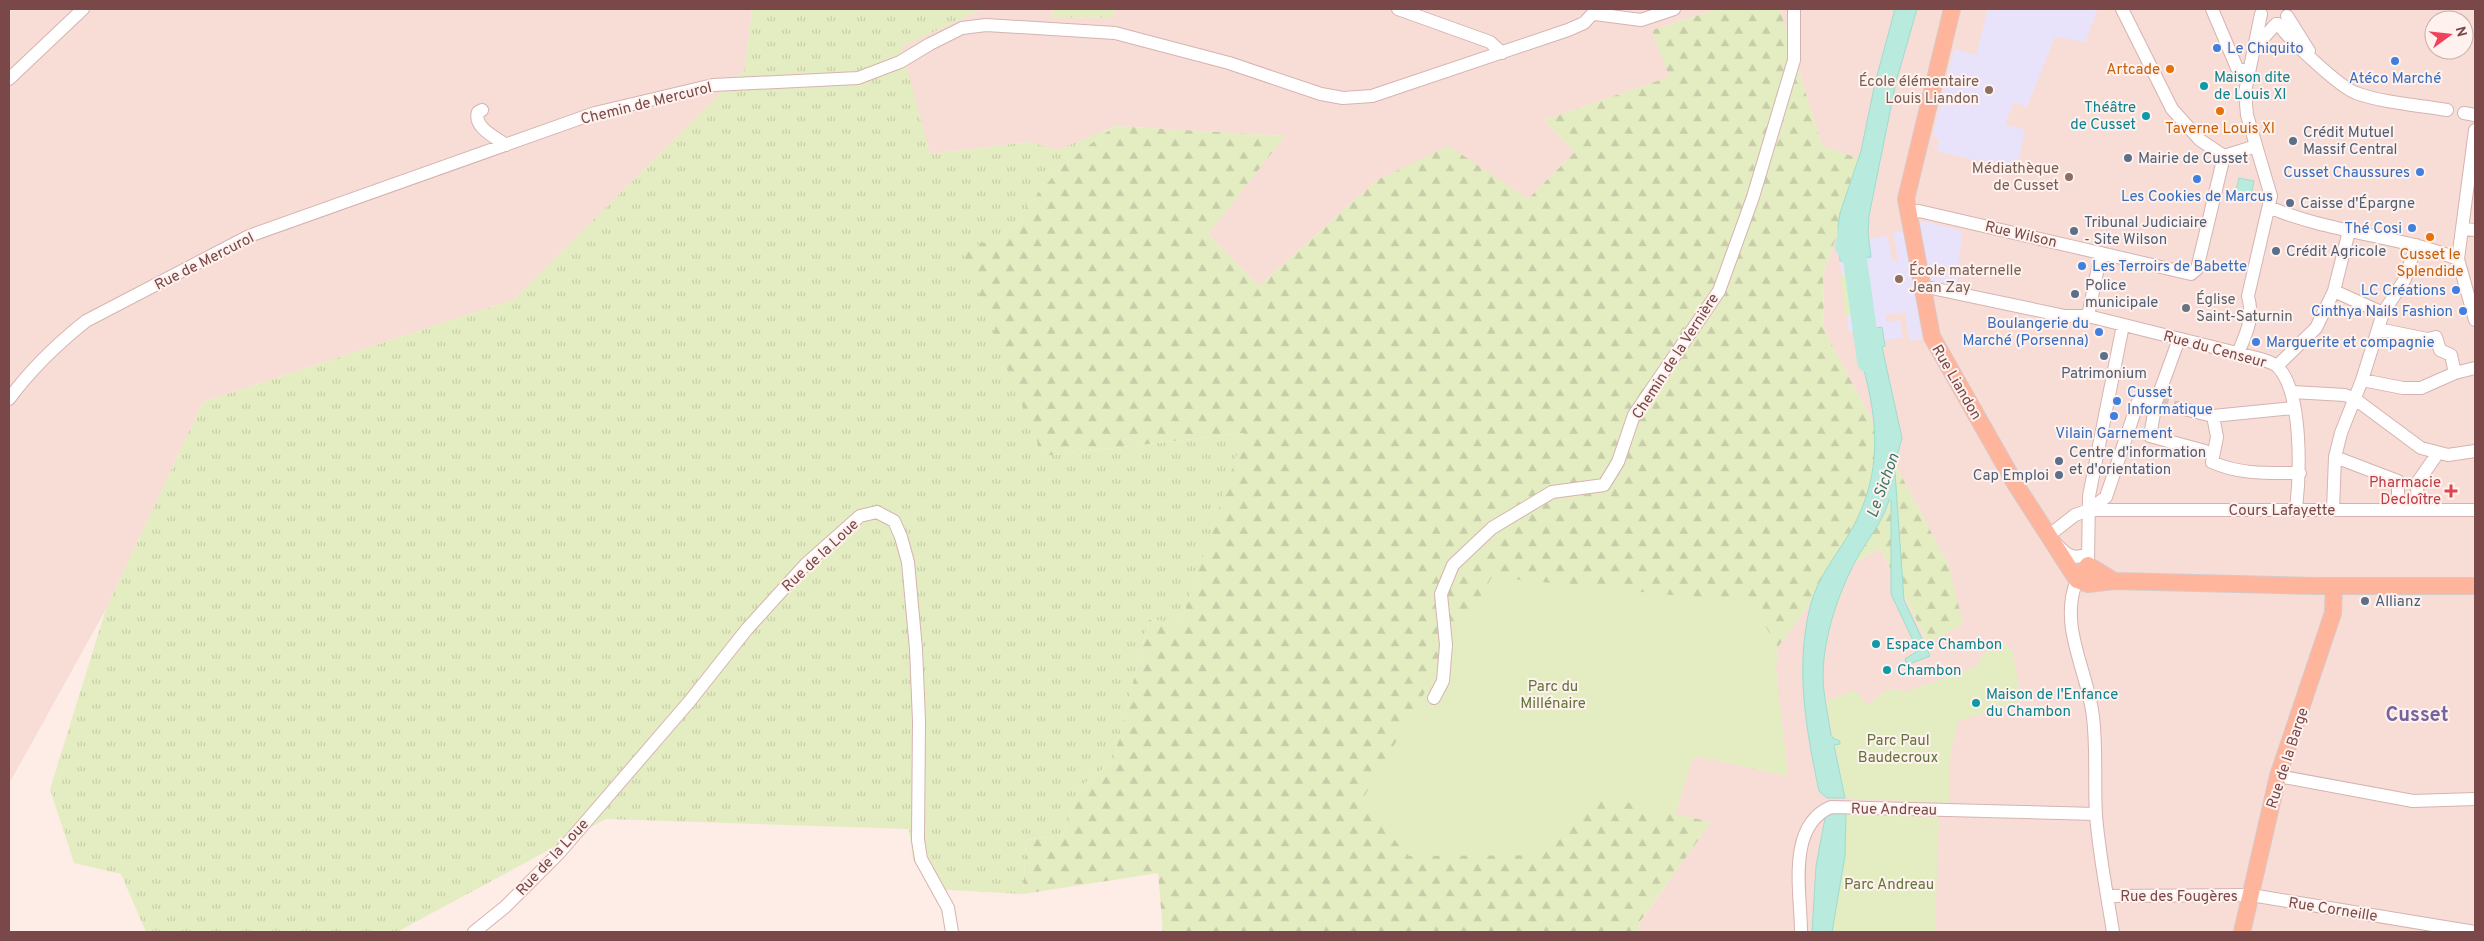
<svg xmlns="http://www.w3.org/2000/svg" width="2484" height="941" font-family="Overpass,sans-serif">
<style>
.residential{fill:#f8ddd6;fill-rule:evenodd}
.education{fill:#e9e2fb}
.grass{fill:url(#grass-tufts)}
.forest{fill:url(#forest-firs)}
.green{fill:#e4edc2}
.water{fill:#b8eade;stroke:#9dddcf}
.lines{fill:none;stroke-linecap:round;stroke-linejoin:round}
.river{stroke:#b8eade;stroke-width:24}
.minor-tunnel{stroke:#ddc3bf;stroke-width:12;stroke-dasharray:12 6;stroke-linecap:butt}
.minor-casing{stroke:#d6b3b0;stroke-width:14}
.major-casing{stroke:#d7c8c8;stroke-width:18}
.minor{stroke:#fff;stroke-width:12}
.major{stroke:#ffb59c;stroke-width:16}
.shop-dot{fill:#3f7fe0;stroke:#fff2ee;stroke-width:2}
.food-dot{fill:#e8710a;stroke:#fff2ee;stroke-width:2}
.culture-dot{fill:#0f9aa8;stroke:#fff2ee;stroke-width:2}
.education-dot{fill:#8d6e63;stroke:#fff2ee;stroke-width:2}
.service-dot{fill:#5c6f8a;stroke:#fff2ee;stroke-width:2}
.worship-dot{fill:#6b7280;stroke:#fff2ee;stroke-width:2}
.health-dot{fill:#e0444e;stroke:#fff2ee;stroke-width:2}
.labels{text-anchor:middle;stroke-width:4;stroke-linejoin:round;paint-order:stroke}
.shop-label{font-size:15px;fill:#366cbe;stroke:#fff2ee;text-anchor:end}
.food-label{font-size:15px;fill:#c56008;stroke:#fff2ee}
.culture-label{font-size:15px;fill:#0d838f;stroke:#fff2ee;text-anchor:start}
.education-label{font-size:15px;fill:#785e54;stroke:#fff2ee;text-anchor:end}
.street-label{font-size:15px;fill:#7a4849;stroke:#fff2ee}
.service-label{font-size:15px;fill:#4e5e75;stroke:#fff2ee;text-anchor:start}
.worship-label{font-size:15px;fill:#5b616d;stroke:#fff2ee;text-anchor:start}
.health-label{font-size:15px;fill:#be3a42;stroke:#fff2ee;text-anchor:end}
.park-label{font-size:15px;fill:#617439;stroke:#fff2ee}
.water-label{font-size:16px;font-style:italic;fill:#37796b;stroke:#fff2ee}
.district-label{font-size:20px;font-weight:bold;fill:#74639e;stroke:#fff2ee}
</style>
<defs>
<pattern id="grass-tufts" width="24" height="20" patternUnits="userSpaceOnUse" patternTransform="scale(1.25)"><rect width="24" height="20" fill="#e4edc2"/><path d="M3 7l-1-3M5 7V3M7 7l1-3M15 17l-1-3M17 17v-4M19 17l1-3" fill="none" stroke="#c7cda8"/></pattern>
<pattern id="forest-firs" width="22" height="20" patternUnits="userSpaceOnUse" patternTransform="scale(1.25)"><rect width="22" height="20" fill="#e4edc2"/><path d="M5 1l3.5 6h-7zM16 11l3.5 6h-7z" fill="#c7cda8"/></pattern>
</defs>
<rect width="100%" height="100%" fill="#feece6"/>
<!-- residential -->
<path class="residential" d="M9,9H752L745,69L513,300L203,402L106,609L9,784Z
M982,9H1053L1052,18L1114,17L1115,9H1717L1652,30L1670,77L1544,120L1575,152L1528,199L1377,180L1259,286L1208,234L1284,136L1115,126L1058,151L1028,142L930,154L900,47Z
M1780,9H2475V932H1640L1639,924L1710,822L1675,815L1691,762L1696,756L1788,776L1776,670L1778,647L1830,577L1880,548L1927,642L1949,566L1824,330L1823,274L1864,161L1822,146ZM2434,20H2464V50H2434Z"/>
<!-- education -->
<path class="education" d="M1988,9H2098L2085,42L2055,37L2027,107L2014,102L2005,124L2025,130L2016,170L2000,162L1987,163L1937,151L1939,140L1933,135L1954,49L1976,55Z
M1924,221L1962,231L1957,285L1947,283L1917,305L1922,339L1910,341L1905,312L1885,315L1886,322L1900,320L1903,338L1884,340L1882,327L1849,333L1840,261L1870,257L1868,239L1888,236L1892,261L1898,260L1893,231L1906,233Z"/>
<!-- grass -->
<path class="grass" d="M752,9H982L901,47L930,154L1028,142L1058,150L1115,126L1065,163L1022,212L1005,236L1043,456L1245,433L1181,622L1149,620L1113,761L1080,787L1063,835L1026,840L1023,894L932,889L913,860L909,829L606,819L397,932H146L121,874L74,863L50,789L106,609L203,402L513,300L745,69Z
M1053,9H1115L1114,17L1052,18Z"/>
<!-- forest -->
<path class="forest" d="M1717,9H1780L1822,146L1864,160L1823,274L1824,330L1949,566L1963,624L1928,643L1880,548L1830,577L1778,647L1776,670L1788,776L1696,756L1691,762L1675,814L1711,822L1639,923L1640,932H1163L1158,873L1023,894L1026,840L1063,835L1080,787L1113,761L1149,620L1181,622L1244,433L1043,456L961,249L1005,236L1022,212L1065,163L1115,126L1285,136L1208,234L1259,286L1377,180L1449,146L1528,199L1575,152L1544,120L1669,77L1652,30Z"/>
<!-- green -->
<path class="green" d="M1864,271L1868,273L1874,311L1845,316L1841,275Z
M1492,577L1751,603L1778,647L1776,670L1788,776L1696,756L1691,762L1675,815L1601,795L1543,855L1409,856L1361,802Z
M1996,637L2013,651L2021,701L1958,721L1950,756V803L1845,798L1826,701L1855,690L1869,706C1878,695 1885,688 1900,689L1902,693L1975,667Z
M1846,813L1939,818L1935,932H1832L1845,856Z"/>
<!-- water -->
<path class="water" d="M1895,9H1917L1896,82L1869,216L1868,233L1871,257L1840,261L1838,227L1840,213L1861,151L1875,83Z
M2239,178L2254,181L2251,195L2236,191Z
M1882,327L1885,346L1882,347L1902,438L1893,471L1895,472L1904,600L1930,656L1907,665L1905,659L1918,651L1891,594V501L1889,500C1883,522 1867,540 1856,560C1838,594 1824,635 1823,674C1823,694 1828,715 1831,735L1833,738L1840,741V744L1834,745L1845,798H1827L1819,791C1806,730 1795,668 1810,607C1818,575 1838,554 1853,527C1889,460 1874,400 1853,332Z
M1826,813H1846L1845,856L1832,932H1812L1816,866Z"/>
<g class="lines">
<!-- river -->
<path class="river" d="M1851,228L1847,246L1855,259L1869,361"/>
<!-- minor-tunnel -->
<path class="minor-tunnel" d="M2156,402L2180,408"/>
<!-- minor casing -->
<g class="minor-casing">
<path id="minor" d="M1398,9L1490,42L1502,53
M2122,9L2172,109L2200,140L2224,156
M2212,9L2237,68L2248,72
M1595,14L1641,20L1674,9
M2287,16L2309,51
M2278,24C2290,40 2338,86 2356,93C2384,103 2417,105 2447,110
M2255,47L2276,24
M9,79L83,9
M482,110L478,112C473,127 495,137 506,145
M2464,113L2475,115
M2475,130L2458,259L2475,320
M2224,156L2256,146
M2269,207C2329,233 2398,235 2458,259
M1909,213L1919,211L2191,274L2197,269L2224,156
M2462,229L2475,230
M1922,286L2065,316H2088L2261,359C2266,361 2274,363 2278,367C2303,394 2300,474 2296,510
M2334,291L2383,313
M2088,316L2101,253
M2378,329L2427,339L2436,337L2440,350L2451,355L2455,373
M2238,353C2247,332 2254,318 2248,296L2271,196L2247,115L2245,92L2261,14
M2277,366L2316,328L2334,291L2349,231
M2362,380L2403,388H2421L2455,373L2475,368
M2292,392L2345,395L2355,399L2421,448L2448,455L2475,451
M9,399C31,369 57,344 86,321L249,236L595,113L713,85L858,78L900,62L930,44L962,28L986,25L1115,33L1229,63L1321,94L1343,98L1372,96L1568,30L1584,23L1597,9
M2156,402L2150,436L2205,451
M2180,408L2213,416L2293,408
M2213,416L2217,437L2212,462C2240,475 2270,473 2300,473
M2335,457L2398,481V510
M2418,509L2417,483L2438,453
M2089,510H2475
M2333,510L2335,457L2341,433L2362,380L2383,313L2405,279L2416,245
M2088,554C2068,563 2062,548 2048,536L2075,515L2089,510L2106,497L2139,399L2156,402L2179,339
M2088,562L2089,496L2123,325
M2077,580C2058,626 2088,671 2093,717C2097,750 2094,783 2096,815C2099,854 2107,894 2113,932
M1434,698L1443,681L1446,645L1441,594L1453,565L1492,528L1552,492L1604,485L1618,462L1634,415L1719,291L1753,197L1794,60V9
M2278,776L2413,801L2475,799
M2108,896L2251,895L2475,932
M474,932L505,907L559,853L689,702L747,629L806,564L860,516L877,512L894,521L901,537L908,562L916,649L919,721L918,840L921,859L948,908L952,932
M1801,932C1801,893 1786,826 1831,807L2096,814"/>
</g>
<!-- major casing -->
<g class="major-casing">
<path id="major" d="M1952,9L1906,199L1932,337L2016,485L2077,580L2088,584L2114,581L2314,586H2475
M2077,580L2088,565L2114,581
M2242,932L2278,776L2333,613L2334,586"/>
</g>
<!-- minor -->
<use href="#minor" class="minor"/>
<!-- major -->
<use href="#major" class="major"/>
</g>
<!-- markers -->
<g class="shop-dot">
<circle cx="2217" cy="48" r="5"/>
<circle cx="2395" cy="61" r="5"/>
<circle cx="2420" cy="172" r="5"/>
<circle cx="2197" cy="179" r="5"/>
<circle cx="2412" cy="228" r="5"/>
<circle cx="2082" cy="266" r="5"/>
<circle cx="2456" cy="290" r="5"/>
<circle cx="2463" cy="311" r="5"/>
<circle cx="2099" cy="332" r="5"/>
<circle cx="2256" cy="342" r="5"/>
<circle cx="2117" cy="401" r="5"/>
<circle cx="2114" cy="416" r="5"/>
</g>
<g class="food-dot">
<circle cx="2170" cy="69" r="5"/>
<circle cx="2220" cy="111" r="5"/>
<circle cx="2430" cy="237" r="5"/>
</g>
<g class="culture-dot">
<circle cx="2204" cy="86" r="5"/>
<circle cx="2146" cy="116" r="5"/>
<circle cx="1876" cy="644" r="5"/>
<circle cx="1887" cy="670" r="5"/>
<circle cx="1976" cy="703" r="5"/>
</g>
<g class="education-dot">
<circle cx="1989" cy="90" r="5"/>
<circle cx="2069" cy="177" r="5"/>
<circle cx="1899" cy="279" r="5"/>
</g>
<g class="service-dot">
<circle cx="2293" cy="141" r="5"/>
<circle cx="2128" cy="158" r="5"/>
<circle cx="2290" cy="203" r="5"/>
<circle cx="2074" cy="231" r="5"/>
<circle cx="2276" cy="251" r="5"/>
<circle cx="2075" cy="294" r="5"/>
<circle cx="2104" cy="356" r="5"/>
<circle cx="2059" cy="461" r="5"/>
<circle cx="2059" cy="475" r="5"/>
<circle cx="2365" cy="601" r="5"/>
</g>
<circle class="worship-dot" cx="2186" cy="308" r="5"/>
<path class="health-dot" d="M2448.5 483.5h5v5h5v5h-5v5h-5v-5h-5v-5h5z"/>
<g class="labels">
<!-- shop labels -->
<g class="shop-label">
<text x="2227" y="53" text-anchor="start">Le Chiquito</text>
<text x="2395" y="83" text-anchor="middle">Atéco Marché</text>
<text x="2410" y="177">Cusset Chaussures</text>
<text x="2197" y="201" text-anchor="middle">Les Cookies de Marcus</text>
<text x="2402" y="233">Thé Cosi</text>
<text x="2092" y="271" text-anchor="start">Les Terroirs de Babette</text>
<text x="2446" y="295">LC Créations</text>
<text x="2453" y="316">Cinthya Nails Fashion</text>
<text x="2089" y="328">Boulangerie du<tspan x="2089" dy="17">Marché (Porsenna)</tspan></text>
<text x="2266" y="347" text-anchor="start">Marguerite et compagnie</text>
<text x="2127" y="397" text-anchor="start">Cusset<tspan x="2127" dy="17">Informatique</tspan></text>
<text x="2114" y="438" text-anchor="middle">Vilain Garnement</text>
</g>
<!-- food labels -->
<g class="food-label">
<text x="2160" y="74" text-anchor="end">Artcade</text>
<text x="2220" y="133">Taverne Louis XI</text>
<text x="2430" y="259">Cusset le<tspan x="2430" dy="17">Splendide</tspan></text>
</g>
<!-- culture labels -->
<g class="culture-label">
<text x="2214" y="82">Maison dite<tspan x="2214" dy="17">de Louis XI</tspan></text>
<text x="2136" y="112" text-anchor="end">Théâtre<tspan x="2136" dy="17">de Cusset</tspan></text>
<text x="1886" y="649">Espace Chambon</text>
<text x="1897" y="675">Chambon</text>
<text x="1986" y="699">Maison de l'Enfance<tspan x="1986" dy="17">du Chambon</tspan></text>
</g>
<!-- education labels -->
<g class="education-label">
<text x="1979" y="86">École élémentaire<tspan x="1979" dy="17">Louis Liandon</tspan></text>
<text x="2059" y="173">Médiathèque<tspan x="2059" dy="17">de Cusset</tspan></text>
<text x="1909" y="275" text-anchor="start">École maternelle<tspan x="1909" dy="17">Jean Zay</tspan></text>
</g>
<!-- street labels -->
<g class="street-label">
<text transform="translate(646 103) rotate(-14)" y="5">Chemin de Mercurol</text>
<text transform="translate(2021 234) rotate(13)" y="5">Rue Wilson</text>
<text transform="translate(204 261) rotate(-27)" y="5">Rue de Mercurol</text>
<text transform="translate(2215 349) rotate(15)" y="5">Rue du Censeur</text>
<text transform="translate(1675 356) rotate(-57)" y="5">Chemin de la Vernière</text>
<text transform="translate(1957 382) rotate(60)" y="5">Rue Liandon</text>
<text x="2282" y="515">Cours Lafayette</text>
<text transform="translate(820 555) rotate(-43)" y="5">Rue de la Loue</text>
<text transform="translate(2287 758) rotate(-72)" y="5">Rue de la Barge</text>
<text transform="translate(1894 809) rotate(1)" y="5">Rue Andreau</text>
<text transform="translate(552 857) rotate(-47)" y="5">Rue de la Loue</text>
<text x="2179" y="901">Rue des Fougères</text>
<text transform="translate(2333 909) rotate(9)" y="5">Rue Corneille</text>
</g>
<!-- service labels -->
<g class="service-label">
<text x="2303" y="137">Crédit Mutuel<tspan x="2303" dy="17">Massif Central</tspan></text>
<text x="2138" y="163">Mairie de Cusset</text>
<text x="2300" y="208">Caisse d'Épargne</text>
<text x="2084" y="227">Tribunal Judiciaire<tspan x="2084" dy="17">- Site Wilson</tspan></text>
<text x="2286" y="256">Crédit Agricole</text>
<text x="2085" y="290">Police<tspan x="2085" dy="17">municipale</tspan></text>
<text x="2104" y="378" text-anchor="middle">Patrimonium</text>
<text x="2069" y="457">Centre d'information<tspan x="2069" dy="17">et d'orientation</tspan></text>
<text x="2049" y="480" text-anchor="end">Cap Emploi</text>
<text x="2375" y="606">Allianz</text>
</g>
<!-- worship labels -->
<g class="worship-label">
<text x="2196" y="304">Église<tspan x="2196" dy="17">Saint-Saturnin</tspan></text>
</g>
<!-- health labels -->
<g class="health-label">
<text x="2441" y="487">Pharmacie<tspan x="2441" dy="17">Decloître</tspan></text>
</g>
<!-- park labels -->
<g class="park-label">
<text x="1553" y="691">Parc du<tspan x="1553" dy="17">Millénaire</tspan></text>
<text x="1898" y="745">Parc Paul<tspan x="1898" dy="17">Baudecroux</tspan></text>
<text x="1889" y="889">Parc Andreau</text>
</g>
<!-- water labels -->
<g class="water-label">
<text transform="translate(1882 485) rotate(-70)" y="6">Le Sichon</text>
</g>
<!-- district labels -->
<g class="district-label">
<text x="2417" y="721">Cusset</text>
</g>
</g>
<!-- border -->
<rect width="2484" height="941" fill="none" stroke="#7a4849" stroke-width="20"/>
<!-- north arrow -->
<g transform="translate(2449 35) rotate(75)"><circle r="24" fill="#fff2ee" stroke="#caaeac"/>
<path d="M0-4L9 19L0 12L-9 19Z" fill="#f2415c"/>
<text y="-8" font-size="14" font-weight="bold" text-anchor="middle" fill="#7a4849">N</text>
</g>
</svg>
